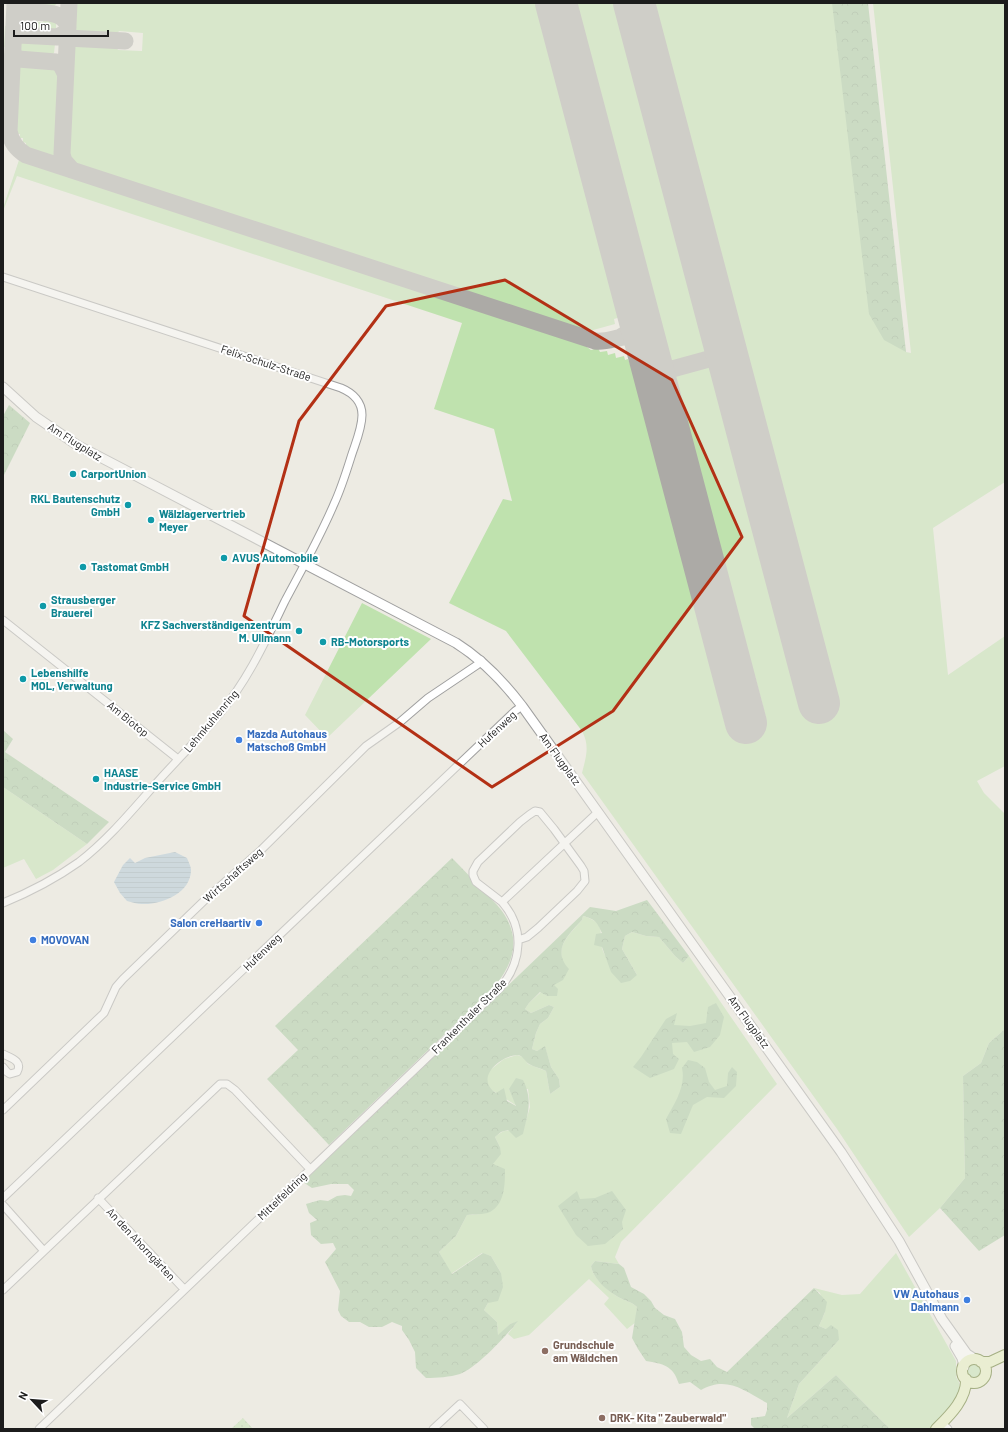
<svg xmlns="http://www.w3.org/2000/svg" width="1008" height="1432" font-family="Barlow,sans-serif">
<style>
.grass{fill:#bfe2ae}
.forest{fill:url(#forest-crowns)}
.garden{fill:url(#garden-dots)}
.water{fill:url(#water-rules)}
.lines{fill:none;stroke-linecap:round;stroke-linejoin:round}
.taxiway{stroke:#acaaa6;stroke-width:17}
.runway{stroke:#acaaa6;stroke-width:42}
.minor-casing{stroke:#a0a0a0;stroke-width:9}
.tertiary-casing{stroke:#a0a0a0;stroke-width:11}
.secondary-casing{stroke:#4f6710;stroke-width:12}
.minor{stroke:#fff;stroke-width:7}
.tertiary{stroke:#fff;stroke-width:9}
.secondary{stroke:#e6f2bc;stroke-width:10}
.marked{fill:none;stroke:#b33015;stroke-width:3;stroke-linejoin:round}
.culture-dot{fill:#0f9aa8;stroke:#fff;stroke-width:1.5}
.shop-dot{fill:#3f7fe0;stroke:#fff;stroke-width:1.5}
.education-dot{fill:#8d6e63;stroke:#fff;stroke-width:1.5}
.labels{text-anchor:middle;stroke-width:4;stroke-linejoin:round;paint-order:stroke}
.street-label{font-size:11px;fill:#1c1c1c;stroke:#fff}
.culture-label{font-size:11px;font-weight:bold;fill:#0d838f;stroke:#fff;text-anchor:start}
.shop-label{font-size:11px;font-weight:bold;fill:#366cbe;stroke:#fff;text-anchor:start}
.education-label{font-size:11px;font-weight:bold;fill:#785e54;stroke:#fff;text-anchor:start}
</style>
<defs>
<pattern id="forest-crowns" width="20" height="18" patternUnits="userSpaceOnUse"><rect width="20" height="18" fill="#a2c89c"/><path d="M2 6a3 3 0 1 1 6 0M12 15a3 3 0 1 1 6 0" fill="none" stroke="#8bab86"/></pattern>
<pattern id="garden-dots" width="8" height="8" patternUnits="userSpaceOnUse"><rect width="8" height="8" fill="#bfe2ae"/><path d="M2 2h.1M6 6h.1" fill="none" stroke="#a4c195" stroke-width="1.8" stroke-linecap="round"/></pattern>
<pattern id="water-rules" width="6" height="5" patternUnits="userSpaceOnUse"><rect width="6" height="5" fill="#a8c4d6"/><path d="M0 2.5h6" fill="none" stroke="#90a8b7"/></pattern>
</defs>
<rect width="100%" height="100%" fill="#edebe3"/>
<!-- grass -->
<path class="grass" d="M20,3H57L52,9L23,8Z
M74,3H542L624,312L620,313L621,317L614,319L615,324L586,332L587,334L78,167L70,160L67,150L72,46L77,42L115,44L118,50L142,51L143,33L119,31L115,37L78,35L73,31Z
M569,3H833L906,352L911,353L873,3H1005V482L933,528L948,675L1005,636V766L977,781L984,793L1005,814V1029L989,1043L981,1063L963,1076L965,1178L940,1208L909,1237L837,1129L582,773C586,757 590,746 582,731L506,631L449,603L503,499L512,501L494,429L434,409L462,323L17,176L3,211V205H4L20,157L56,168V170L588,345L587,347L591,350L598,348L600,352L607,351L608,355L615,353L616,358L624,356L625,360L628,359L630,364L633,363L635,367L638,366L721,679L714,681L726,728L766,718L755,676L748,678Z
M34,18H38V22H43V18L51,19L56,22V29L51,33L42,32L43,29L38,28L37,32H33Z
M5,26H10L9,47H4Z
M21,40L50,42L55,44L54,53L49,56L20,55L17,50V45Z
M3,53H9L8,79H4Z
M20,64C33,65 52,62 60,74L57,149L54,155L49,157L30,152L31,149L26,147V143L23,142V138H20V134H16V130H13L16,69Z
M362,603L431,639L327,738L305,715Z
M3,787L87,844L53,870L36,879L24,859L3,868Z
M583,916C611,924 595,938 605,955C608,961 630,971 637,975L622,949L625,936L632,932L646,936L659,937L675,956L683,963L689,956L777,1084L621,1242L615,1257L619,1264L595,1261L591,1266C593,1278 605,1288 615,1295C622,1300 631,1301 637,1307L636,1322L627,1329L604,1304L609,1298L589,1279L529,1335L514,1339L508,1334L517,1322L510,1324L498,1336L497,1322L484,1310L488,1303L501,1273L491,1256L482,1253L451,1274L439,1252L456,1236L467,1215L481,1214L493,1164L500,1147L495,1137C506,1128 510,1130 522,1134L530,1107L528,1089H509L517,1106L490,1089L484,1075L504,1059L517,1055L523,1057L528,1064L546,1071L550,1094L560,1087L559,1079L551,1067L545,1047L537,1051L532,1049L536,1033L540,1024L548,1018L554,1007L549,1005L531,1013L525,1009L529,1003L541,992L547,996L554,985L568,969C551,950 569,935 582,920Z
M896,1253L956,1361V1377L959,1382L960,1391L962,1392L932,1429H890L836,1375L787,1418L799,1384L839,1340L826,1329L819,1326L825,1312L820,1293L814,1288L842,1295L860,1294Z
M967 1371a7 7 0 1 1 14 0a7 7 0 1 1-14 0Z"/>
<!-- forest -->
<path class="forest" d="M832,3H868L906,352L884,340L869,314Z
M9,405L30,423L3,477V416Z
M3,730L13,739L5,752L109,822L87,844L3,787Z
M452,858C463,869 473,880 484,891C491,899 499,906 504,914C521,940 513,963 496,985L329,1145L267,1079L298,1050L275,1026Z
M647,900L689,956L683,963L675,956L659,937L646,936L632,932L625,936L622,949L637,975L630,981L621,983L611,972L602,947L594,945L596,934L602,933C597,922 595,919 583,916L582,920C569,934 551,950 569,969L563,980L554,985L558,989L557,996H547L540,992L529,1003L525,1009L531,1013L549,1005L554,1007L548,1018L540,1024L536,1033L532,1049L537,1051L545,1046L551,1067L559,1079L560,1087L550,1094L546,1071C540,1068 534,1067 529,1064C524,1061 523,1055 517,1055C500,1056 474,1078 496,1093L504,1088L507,1101L516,1106L509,1089L516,1078L523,1080C533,1100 528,1113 523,1134L516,1138L508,1130L501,1132L495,1137L500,1147L501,1154L493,1164L505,1169C505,1184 505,1204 490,1212C483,1215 474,1214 467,1215L456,1236L439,1252L452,1274L483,1253L491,1256L501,1273L503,1287L498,1301L488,1303L484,1310L497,1322L498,1335L510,1324L518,1321C507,1335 477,1368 460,1374C450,1377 437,1378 426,1378L416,1368L415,1352L409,1340L402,1330V1326L392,1322L382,1327H369L360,1322H349L341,1316L338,1310L340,1291L325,1262L336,1249L333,1243L321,1244L311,1235L310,1223L317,1220L309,1213L306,1204L320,1200L328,1201L337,1196L345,1195L351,1196L354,1190L348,1184H331L312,1188L303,1182L590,907L616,911Z
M716,1003L724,1017L720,1035L710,1047L694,1052L687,1042L672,1043L673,1054L679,1059L674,1069L650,1078L633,1067L641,1057L666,1019L677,1013L674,1025L690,1026L706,1023L708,1007Z
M1005,1029V1235L979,1251L940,1208L965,1178L963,1076L981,1063L989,1043Z
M688,1060L697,1062L705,1068L709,1082L715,1090L727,1086L728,1073L732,1067L737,1072L736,1086L724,1098L707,1097L693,1105L681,1134L670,1133L666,1119C675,1103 686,1086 682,1068Z
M577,1191L580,1199L595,1198L612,1191L626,1210L622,1222L623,1229L605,1244L588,1246L576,1235L558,1206Z
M595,1261L619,1264L624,1268L631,1287L644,1294L651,1301L655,1308L664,1315L675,1319L682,1332L684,1347L691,1355L701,1361L710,1359L717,1367L727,1372L814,1288L827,1302L825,1312L819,1326L826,1329L831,1325L838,1330L839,1340L799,1384L787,1418L836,1375L890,1429H755L751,1425V1418L765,1416L767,1410V1403C745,1391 727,1375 701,1390L690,1382L679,1384C673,1365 663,1364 646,1361L638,1349L632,1338L637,1307C631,1301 622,1300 615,1295C605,1289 593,1278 591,1266Z"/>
<!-- garden -->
<path class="garden" d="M243,1418L253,1429H231Z"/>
<!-- water -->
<path class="water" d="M175,852L187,858C188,861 191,866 191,870C191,893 162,905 142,904C137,904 132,902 127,901L120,893L114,882L123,865L130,858L135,863L145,858Z"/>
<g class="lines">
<!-- taxiway -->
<path class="taxiway" d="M15,3L9,131C11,142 16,149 26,155L595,341C615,344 636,323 648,352
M69,3L62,154L64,161L72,170
M15,4L18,10L23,12C37,13 63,9 68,26
M14,28L15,32L19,35L57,37L65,33L68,27
M67,38L125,41
M13,51L14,56L18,59L56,62L61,65L65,73
M622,336C633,332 638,322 637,311
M654,374L727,354"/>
<!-- runway -->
<path class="runway" d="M556,3L746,723
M634,3L819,703"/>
<!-- minor casing -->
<g class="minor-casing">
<path id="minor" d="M3,277L341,388C353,393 362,402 362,415C362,429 355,444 351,457C346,473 341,489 334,504C320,537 302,569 285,601C266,640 248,680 220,713C201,736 180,757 160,779C134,808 109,839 79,862C55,879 30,892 3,903
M3,620L178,759
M502,902L476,882L473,875V871L478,862L520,822L529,815L535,811L540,812L554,829L581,866L584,871L585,881L577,891L538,928L527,937L518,940
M3,1054C11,1058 23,1061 17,1072L10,1074L7,1072L3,1067
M3,1110L104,1013L116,987L123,979L209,896L261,850L366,746L400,722L428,698L477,665L481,660
M3,1198L515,711L522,706
M98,1198L184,1289
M3,1205L44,1251
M3,1290L220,1084H227L235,1090L310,1169
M942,1423L948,1429
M39,1429L501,987C522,961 525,928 502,902L598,812
M433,1429L460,1404L484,1429"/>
</g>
<!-- tertiary casing -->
<g class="tertiary-casing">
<path id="tertiary" d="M3,387L36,417L77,445L456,643C483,660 503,681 522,706L841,1152L899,1241L942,1319L967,1354L975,1359
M955,1346L962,1358L964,1367"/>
</g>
<!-- secondary casing -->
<g class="secondary-casing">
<path id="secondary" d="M962 1371a12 12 0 1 1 24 0a12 12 0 1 1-24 0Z
M981,1362H990L1005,1355
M936,1429C949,1416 967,1399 966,1379"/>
</g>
<!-- minor -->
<use href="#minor" class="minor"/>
<!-- tertiary -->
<use href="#tertiary" class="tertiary"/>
<!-- secondary -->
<use href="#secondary" class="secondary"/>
</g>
<!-- marked area -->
<path d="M0 0H1008V1432H0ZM505,280L672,380L742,537L613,711L492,787L244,616L299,421L386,306Z" fill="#edebe3" fill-opacity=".55" fill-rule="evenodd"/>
<path class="marked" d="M505,280L672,380L742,537L613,711L492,787L244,616L299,421L386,306Z"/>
<!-- markers -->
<g class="culture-dot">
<circle cx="73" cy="474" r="4"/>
<circle cx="128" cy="505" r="4"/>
<circle cx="151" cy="520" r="4"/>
<circle cx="224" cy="558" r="4"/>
<circle cx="83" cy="567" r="4"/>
<circle cx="43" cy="606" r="4"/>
<circle cx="299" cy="631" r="4"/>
<circle cx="323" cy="642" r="4"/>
<circle cx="23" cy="679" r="4"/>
<circle cx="96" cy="779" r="4"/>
</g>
<g class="shop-dot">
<circle cx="239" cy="740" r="4"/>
<circle cx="259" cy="923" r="4"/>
<circle cx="33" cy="940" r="4"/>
<circle cx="967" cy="1300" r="4"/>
</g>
<g class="education-dot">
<circle cx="545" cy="1351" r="4"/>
<circle cx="602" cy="1418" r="4"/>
</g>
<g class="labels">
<!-- street labels -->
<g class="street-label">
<text transform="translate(266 363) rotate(18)" y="4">Felix-Schulz-Straße</text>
<text transform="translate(75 442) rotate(32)" y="4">Am Flugplatz</text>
<text transform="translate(128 719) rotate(39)" y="4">Am Biotop</text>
<text transform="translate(211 721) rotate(-50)" y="4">Lehmkuhlenring</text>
<text transform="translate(497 729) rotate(-43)" y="4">Hufenweg</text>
<text transform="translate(560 759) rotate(54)" y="4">Am Flugplatz</text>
<text transform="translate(233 875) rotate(-42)" y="4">Wirtschaftsweg</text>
<text transform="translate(262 952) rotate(-44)" y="4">Hufenweg</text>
<text transform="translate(469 1016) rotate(-45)" y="4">Frankenthaler Straße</text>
<text transform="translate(749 1022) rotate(54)" y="4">Am Flugplatz</text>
<text transform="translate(282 1196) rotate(-44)" y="4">Mittelfeldring</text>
<text transform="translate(141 1244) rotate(47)" y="4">An den Ahorngärten</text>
</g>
<!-- culture labels -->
<g class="culture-label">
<text x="81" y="478">CarportUnion</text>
<text x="120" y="503" text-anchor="end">RKL Bautenschutz<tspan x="120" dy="13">GmbH</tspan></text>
<text x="159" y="518">Wälzlagervertrieb<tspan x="159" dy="13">Meyer</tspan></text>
<text x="232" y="562">AVUS Automobile</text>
<text x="91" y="571">Tastomat GmbH</text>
<text x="51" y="604">Strausberger<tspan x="51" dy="13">Brauerei</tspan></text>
<text x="291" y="629" text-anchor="end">KFZ Sachverständigenzentrum<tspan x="291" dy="13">M. Ullmann</tspan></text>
<text x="331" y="646">RB-Motorsports</text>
<text x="31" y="677">Lebenshilfe<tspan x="31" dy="13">MOL, Verwaltung</tspan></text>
<text x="104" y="777">HAASE<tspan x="104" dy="13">Industrie-Service GmbH</tspan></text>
</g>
<!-- shop labels -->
<g class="shop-label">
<text x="247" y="738">Mazda Autohaus<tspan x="247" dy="13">Matschoß GmbH</tspan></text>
<text x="251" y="927" text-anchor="end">Salon creHaartiv</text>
<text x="41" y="944">MOVOVAN</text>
<text x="959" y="1298" text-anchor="end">VW Autohaus<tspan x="959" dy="13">Dahlmann</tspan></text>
</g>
<!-- education labels -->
<g class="education-label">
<text x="553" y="1349">Grundschule<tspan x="553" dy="13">am Wäldchen</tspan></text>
<text x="610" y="1422">DRK- Kita " Zauberwald"</text>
</g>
</g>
<!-- border -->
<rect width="1008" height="1432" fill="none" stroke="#1c1c1c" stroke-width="8"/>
<!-- north arrow -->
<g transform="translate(32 1400) rotate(296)" stroke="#ffffff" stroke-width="3" paint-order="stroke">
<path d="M0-3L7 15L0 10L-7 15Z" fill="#1c1c1c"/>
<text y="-6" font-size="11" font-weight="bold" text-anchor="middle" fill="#1c1c1c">N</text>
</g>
<!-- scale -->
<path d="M14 30v6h94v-6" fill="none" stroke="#1c1c1c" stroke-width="2"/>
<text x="20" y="30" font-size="12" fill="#1c1c1c" stroke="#ffffff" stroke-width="3" paint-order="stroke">100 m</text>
</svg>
